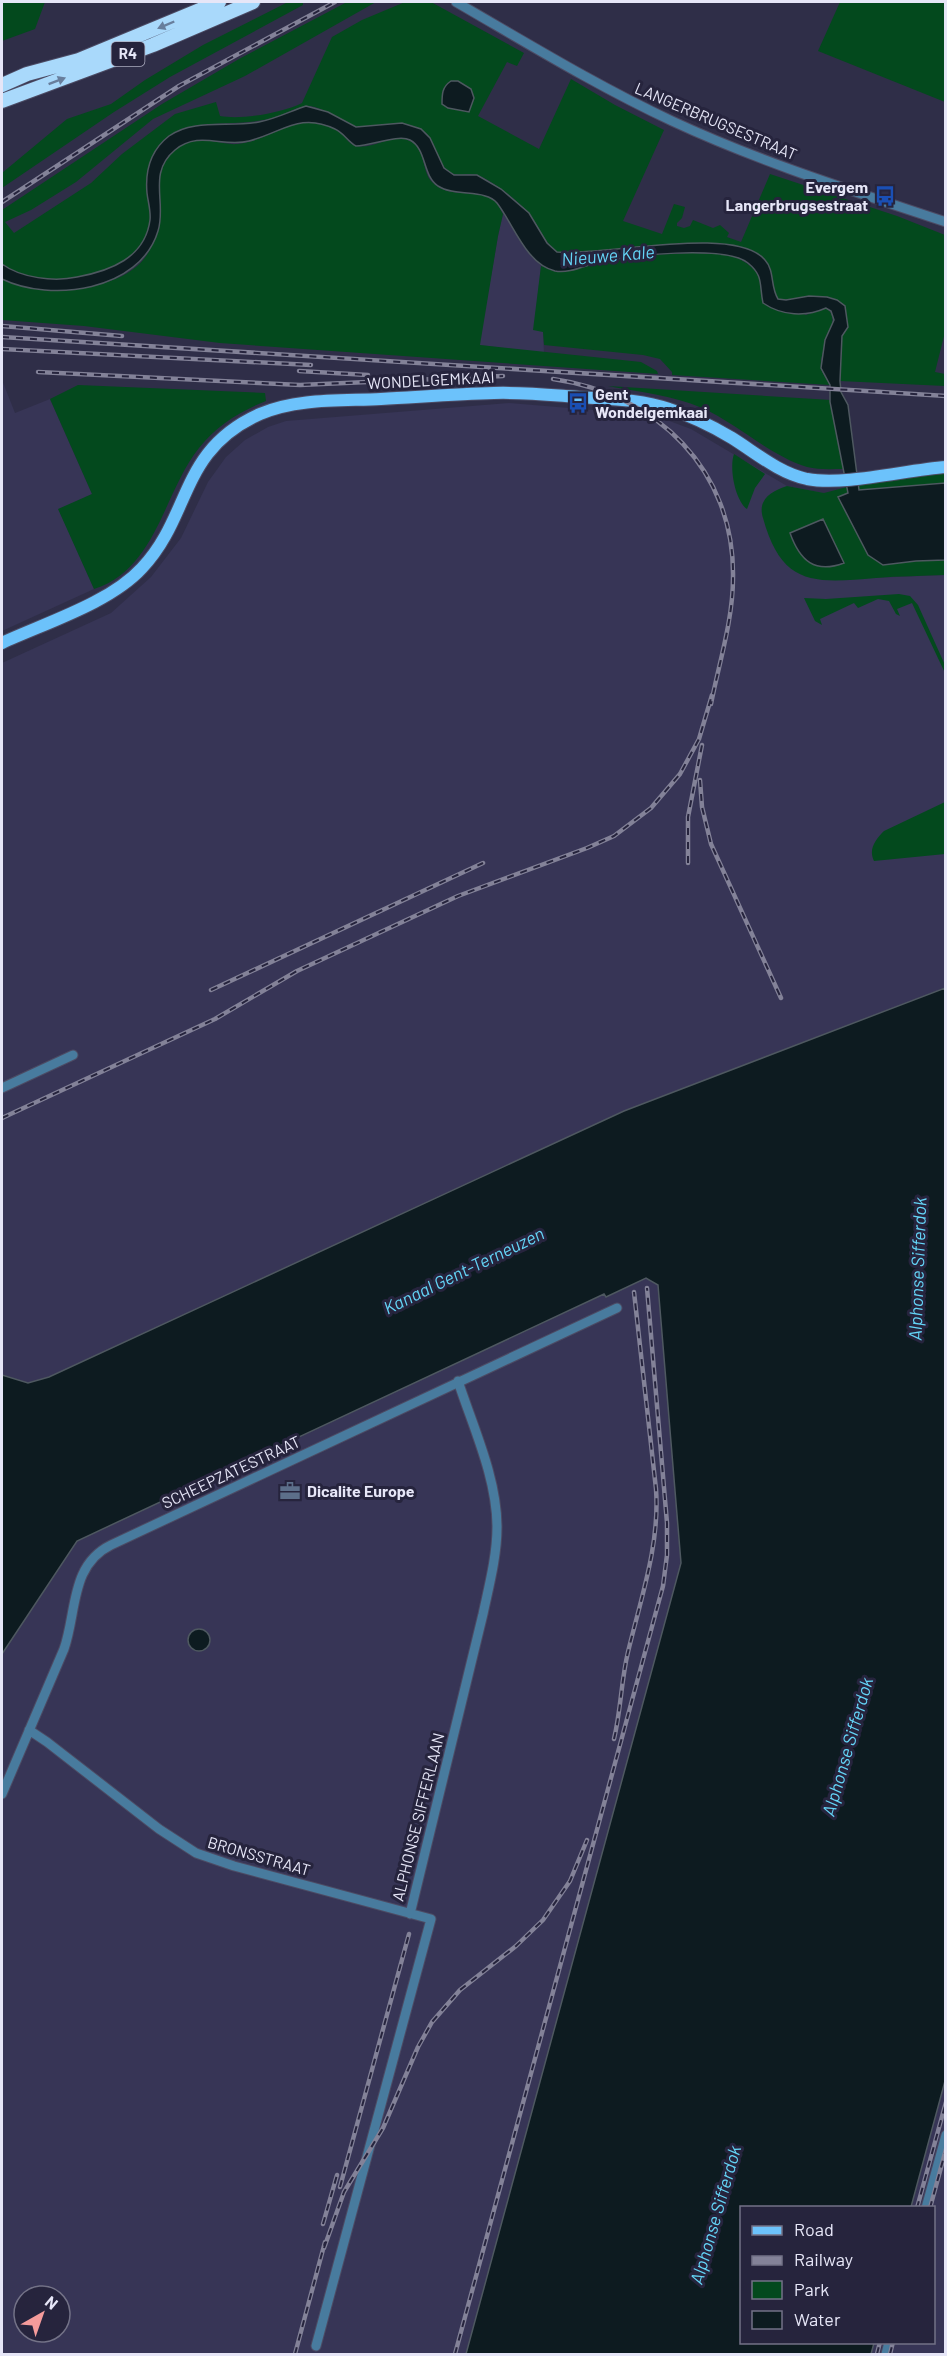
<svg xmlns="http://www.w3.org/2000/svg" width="947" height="2356" font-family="Barlow,sans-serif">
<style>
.built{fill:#373556;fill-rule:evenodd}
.green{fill:#03491d}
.water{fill:#0d1b20;stroke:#4e5860;stroke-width:1.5}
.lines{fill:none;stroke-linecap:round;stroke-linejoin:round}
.minor-casing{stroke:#4c4b64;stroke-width:11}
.major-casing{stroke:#4c4b64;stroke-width:14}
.highway-casing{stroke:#4c4b64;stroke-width:16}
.minor{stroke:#487b9e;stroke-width:9}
.major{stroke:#6cc2fb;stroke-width:12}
.highway{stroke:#a9d9fb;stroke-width:14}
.rail-casing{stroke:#838298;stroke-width:4.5}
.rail{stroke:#26243d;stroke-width:2;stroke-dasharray:7;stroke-linecap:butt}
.oneway{fill:#687e9c}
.labels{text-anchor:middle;stroke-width:6;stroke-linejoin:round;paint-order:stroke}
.shield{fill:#26243d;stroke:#acacbf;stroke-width:1.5}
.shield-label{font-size:15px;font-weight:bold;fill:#e6e6f7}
.street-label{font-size:16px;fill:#e6e6f7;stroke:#26243d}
.poi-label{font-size:16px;font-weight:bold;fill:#e6e6f7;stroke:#26243d;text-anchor:start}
.water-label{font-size:18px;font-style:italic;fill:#64d5f7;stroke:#26243d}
</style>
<rect width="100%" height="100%" fill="#2f2e48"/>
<!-- built -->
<path class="built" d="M503,214L541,266L534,329L543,331L544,353L479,345L498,236Z
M2,380L15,413L50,399L92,494L59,510L94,589L2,631Z
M509,403L641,414L664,419L691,429L787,486L824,493L871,578L945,575V988L624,1111L49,1377L28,1383L2,1375V663L111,613L151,577L181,538L208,482L226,457L245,440L268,427L286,421Z
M647,1278L658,1285L681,1563L466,2354H2V1654L77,1541L604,1294L606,1297ZM24,2296H60V2332H24Z
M945,2081V2354H871L874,2343L934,2342V2208L911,2207Z"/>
<!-- green -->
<path class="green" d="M2,2H45L35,29L2,41Z
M288,2H303V5L170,77L114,112L2,188V173L67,119L111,104L145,80L203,45Z
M347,2H376L245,76L153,119L76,182L31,210L5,222L14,233L91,183L122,154L175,114L216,102L220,116C242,120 282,113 302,103L332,37L362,20L405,2H431L524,53L517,66L507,62L478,116L539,149L571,79L615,105L664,130L623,221L662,234L674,204L685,207L682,218L677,223V226L684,228L690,226L693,220L713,228L720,225L729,233L727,237L741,242L770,174L897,216L945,235V332L935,372L945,374V386L840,381L842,336L847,314L795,299H778L773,291V282L755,252C714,238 652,245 608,250C591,252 574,254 557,252C543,241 539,225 528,212C520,204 510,195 500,188C494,184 484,177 477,175C465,172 457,179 447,170C434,159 437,137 420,129C398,118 380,128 358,127C340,127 326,106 308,106C299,106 287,113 278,116C247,127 214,120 184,128C176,131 167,137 161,143C141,166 150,190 150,217C150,257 109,271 76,278C54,282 21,278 2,264V210L162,104L239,59Z
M840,2H945V102L818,51Z
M308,121C318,122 329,125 338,131C345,135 348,144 356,146C374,150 393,132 410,141C425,148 422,170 431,181C449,201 475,187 492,199C498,202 500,209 503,214L498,236L480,345L641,362L657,371L658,374L220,343L84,326L2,320V279C40,297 132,294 151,247C155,236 161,218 161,207C161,201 158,195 158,189C158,175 164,161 173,151C196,129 214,146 238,144C263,141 283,125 308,121Z
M692,253C724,254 741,251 762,279L761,293L806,315L826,308C844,320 818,349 821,367C821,373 828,380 830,385L672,375V372L660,359L643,355L544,345L543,332L533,330L541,266L558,272L632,256Z
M78,385L265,393L266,401C240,411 216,426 199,448C163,493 157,569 94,589L58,509L92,494L50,399Z
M608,386L831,400L844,469C831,469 819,470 807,467C769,455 738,424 702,408C672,395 640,392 608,386Z
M734,454L765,474L755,488L747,509C735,500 729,468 734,454Z
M945,473V483L859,491V484Z
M787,486L824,493L847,487L848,493L838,498L916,561L945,560V575C923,576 899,576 876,578C815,583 782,587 763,518C757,499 772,491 787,486Z
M899,594L910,596L918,605L945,665V673L912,603L897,609L900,616L896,614L889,601L878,599L858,608L854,603L820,619L822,625L815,621L804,598L826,599Z
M945,802V854L874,861C868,849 876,839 884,831Z"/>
<!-- water -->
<path class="water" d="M451,81H458L471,89L474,98L469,112L448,108L442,104C442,94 442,87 451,81Z
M306,106L328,112L356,127L402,123L421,129L430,138L444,168L454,175H477L501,189L529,213L547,243L557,252C602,257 735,224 765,260C775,271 770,286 778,299L786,300L809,296L827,297L837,300L845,306L848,327L842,336L840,381L841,392L848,405L859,490L945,483V560L916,561L883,565L868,555L838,497L848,493L830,402V385L821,368L825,340L834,320L831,311L826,308C806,317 782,316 763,303C759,285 764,276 748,263C726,245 628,255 600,262C586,265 569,274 555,271C526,264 514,225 497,203C486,189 455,197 438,186C422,175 427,149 410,140C398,134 371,146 356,146C348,142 344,133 335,129C300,112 283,132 249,141C223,148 199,130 175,150C147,173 167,203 158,231C140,291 51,303 2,279V264C21,278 54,282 77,277C110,271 145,258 150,220C151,211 148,202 147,193C145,171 151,150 169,136C194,118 230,128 259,122C275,119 291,111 306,106Z
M823,519L844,563C815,574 800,561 790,533Z
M945,988V2081L911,2207L742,2208V2342L874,2343L871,2354H466L681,1563L658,1285L646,1278L606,1297L604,1294L77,1541L2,1654V1375L28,1383L49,1377L624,1111Z
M188 1640a11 11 0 1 1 22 0a11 11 0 1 1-22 0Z"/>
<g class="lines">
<!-- minor casing -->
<g class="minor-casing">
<path id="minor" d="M456,2C527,43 597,86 672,121C760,162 853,191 946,222
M2,1088L73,1055
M29,1730L47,1742L159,1829L196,1853L234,1866L431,1919L316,2346
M2,1794L64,1649C77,1612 70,1565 111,1545L617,1308
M410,1914L483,1614C489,1586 497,1556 497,1527C497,1478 473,1427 458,1381
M926,2208L946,2135
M886,2354L889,2342"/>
</g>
<!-- major casing -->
<g class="major-casing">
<path id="major" d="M2,643C45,623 110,603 142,568C192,515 179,450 260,414C297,398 342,401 381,399C419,397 456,394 494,393C522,392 551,395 579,397C609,399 641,399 669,409C692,416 712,426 732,438C756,453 779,473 807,479C845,486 905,470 946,467"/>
</g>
<!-- highway casing -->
<g class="highway-casing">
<path id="highway" d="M2,85L27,74L79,60L219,2
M2,101L153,45L253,2"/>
</g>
<!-- minor -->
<use href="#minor" class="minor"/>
<!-- major -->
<use href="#major" class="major"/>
<!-- highway -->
<use href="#highway" class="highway"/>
<!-- rail casing -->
<g class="rail-casing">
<path id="rail" d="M2,202L179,86L335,2
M2,326L122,336
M2,337L946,396
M2,349L311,365
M299,371L368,375
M38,372L300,385L503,376
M553,379C657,394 735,470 733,578C733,620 719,663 711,704
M700,780L702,807L711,844L781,998
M688,863V817L702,745
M211,990L483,863
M2,1118L215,1019L297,971L458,896L587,848L614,836L651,808L680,774L699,739L712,695
M614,1739C621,1710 621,1681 628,1652C641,1598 660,1544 656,1489L634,1292
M340,2187L409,1934
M917,2208L946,2102
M930,2208L946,2149
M323,2224L337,2175
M324,2248L344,2192L383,2128L418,2047L432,2022L460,1990L516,1946L543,1920L570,1881L587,1840
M295,2354L325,2242
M455,2354L663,1586L667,1555V1523L647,1288
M877,2354L880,2342
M890,2354L893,2342"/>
</g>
<!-- rail -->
<use href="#rail" class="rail"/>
</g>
<!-- one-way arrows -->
<defs><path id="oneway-solid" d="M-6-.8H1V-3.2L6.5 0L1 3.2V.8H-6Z" transform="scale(1.5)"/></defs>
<g class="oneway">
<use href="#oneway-solid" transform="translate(166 25) rotate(157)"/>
<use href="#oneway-solid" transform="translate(57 81) rotate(-21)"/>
</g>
<!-- icons -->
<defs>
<g id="bus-bare" transform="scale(1.62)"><path d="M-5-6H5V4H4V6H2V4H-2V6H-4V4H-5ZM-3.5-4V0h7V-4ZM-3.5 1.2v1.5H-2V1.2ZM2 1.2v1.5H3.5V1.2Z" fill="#1a4fb4" stroke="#26243d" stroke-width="2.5" paint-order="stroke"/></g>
<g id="office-bare" transform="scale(1.62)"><path d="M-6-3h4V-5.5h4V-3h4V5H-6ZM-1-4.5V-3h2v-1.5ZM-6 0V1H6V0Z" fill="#5c6f8a" stroke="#26243d" stroke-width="2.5" paint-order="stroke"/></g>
</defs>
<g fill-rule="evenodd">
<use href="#bus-bare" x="885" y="196"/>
<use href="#bus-bare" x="578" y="403"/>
<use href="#office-bare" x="290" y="1491"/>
</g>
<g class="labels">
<!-- shield labels -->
<rect class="shield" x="111.5" y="42" width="33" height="24" rx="4.5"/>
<g class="shield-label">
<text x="128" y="59">R4</text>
</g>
<!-- street labels -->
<g class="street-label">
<text transform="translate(716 121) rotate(23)" y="6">LANGERBRUGSESTRAAT</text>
<text transform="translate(431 380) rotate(-3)" y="6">WONDELGEMKAAI</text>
<text transform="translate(231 1472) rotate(-25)" y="6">SCHEEPZATESTRAAT</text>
<text transform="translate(418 1817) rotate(-76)" y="6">ALPHONSE SIFFERLAAN</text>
<text transform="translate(259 1856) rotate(16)" y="6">BRONSSTRAAT</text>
</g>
<!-- poi labels -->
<g class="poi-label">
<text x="868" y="193" text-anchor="end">Evergem<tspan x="868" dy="18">Langerbrugsestraat</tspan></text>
<text x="595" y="400">Gent<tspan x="595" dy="18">Wondelgemkaai</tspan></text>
<text x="307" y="1497">Dicalite Europe</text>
</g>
<!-- water labels -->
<g class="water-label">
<text transform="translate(608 256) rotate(-5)" y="6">Nieuwe Kale</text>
<text transform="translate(918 1269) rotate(-88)" y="6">Alphonse Sifferdok</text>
<text transform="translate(464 1271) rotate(-26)" y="6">Kanaal Gent-Terneuzen</text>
<text transform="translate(848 1747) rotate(-74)" y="6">Alphonse Sifferdok</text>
<text transform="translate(716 2215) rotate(-74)" y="6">Alphonse Sifferdok</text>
</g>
</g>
<!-- border -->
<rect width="947" height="2356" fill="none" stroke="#e6e6f7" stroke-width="6"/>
<!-- legend -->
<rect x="740" y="2206" width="195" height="138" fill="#26243d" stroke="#737287" stroke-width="1.5"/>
<rect x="752" y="2226" width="30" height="9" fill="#6cc2fb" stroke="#737287" stroke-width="1.5"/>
<text x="794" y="2236" font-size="18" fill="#e6e6f7">Road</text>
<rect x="752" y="2256" width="30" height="9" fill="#838298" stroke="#737287" stroke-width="1.5"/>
<text x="794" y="2266" font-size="18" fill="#e6e6f7">Railway</text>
<rect x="752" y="2281" width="30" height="18" fill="#03491d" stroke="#737287" stroke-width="1.5"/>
<text x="794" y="2296" font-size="18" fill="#e6e6f7">Park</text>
<rect x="752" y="2311" width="30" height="18" fill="#0d1b20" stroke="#737287" stroke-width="1.5"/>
<text x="794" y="2326" font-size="18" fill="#e6e6f7">Water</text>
<!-- north arrow -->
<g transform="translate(42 2314) rotate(40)"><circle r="28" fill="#26243d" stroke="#737287" stroke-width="1.5"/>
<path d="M0-4.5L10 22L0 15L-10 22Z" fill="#f59b9b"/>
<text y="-9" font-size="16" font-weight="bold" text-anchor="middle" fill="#e6e6f7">N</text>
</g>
</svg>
